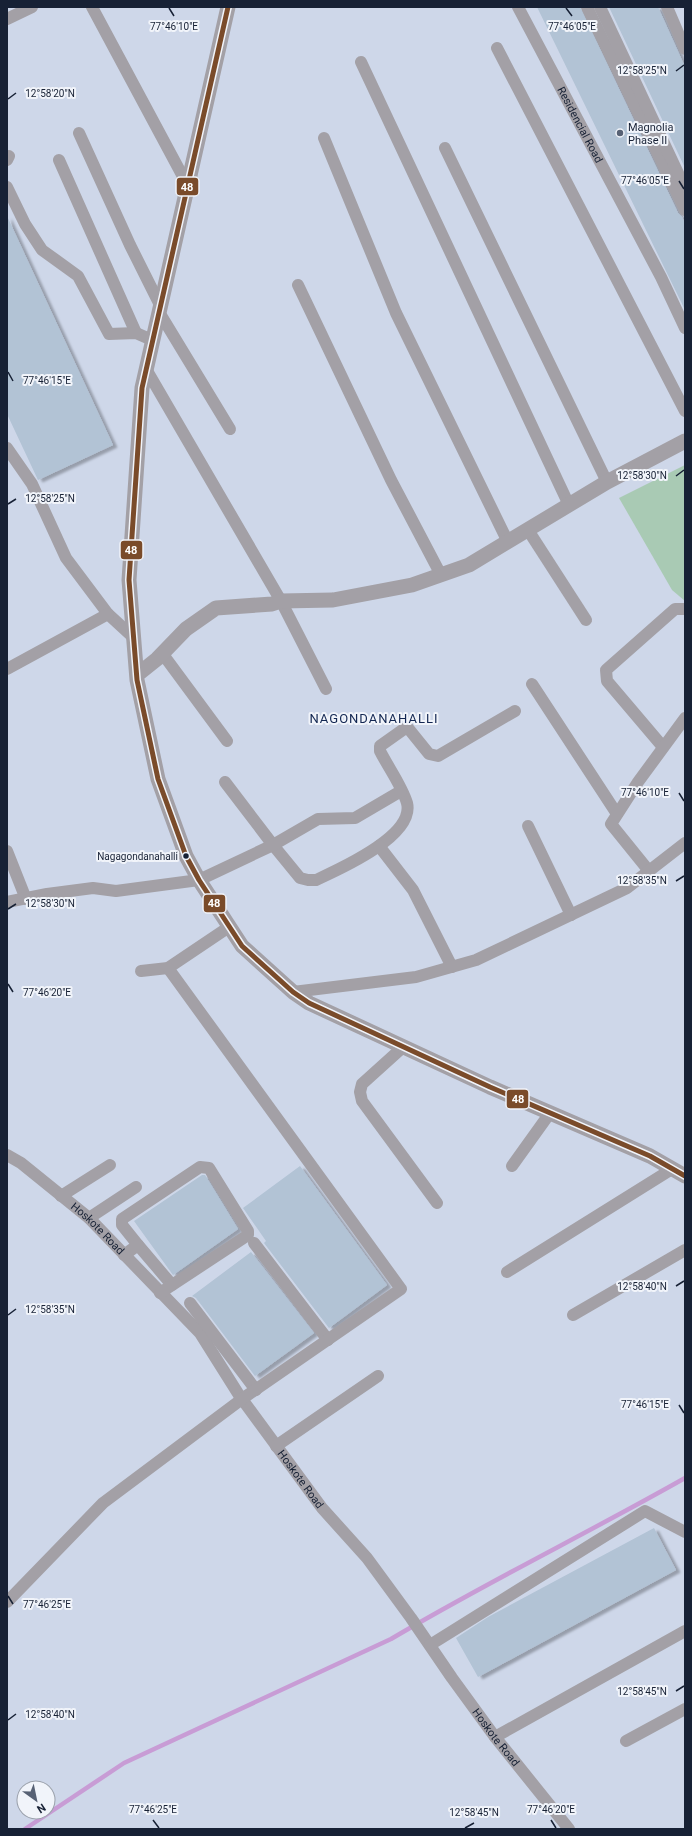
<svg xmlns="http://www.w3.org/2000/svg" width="692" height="1836" font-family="Roboto,sans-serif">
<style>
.green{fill:#a9cab4}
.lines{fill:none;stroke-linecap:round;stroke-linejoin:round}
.stream{stroke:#c89cd5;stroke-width:4.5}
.building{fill:#b2c3d5;filter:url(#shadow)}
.minor{stroke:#a3a0a6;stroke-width:12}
.tertiary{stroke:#a3a0a6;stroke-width:15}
.bus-1-casing{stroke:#f1f4fa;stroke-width:8}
.bus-1{stroke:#7a4b2a;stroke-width:5}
.ticks{fill:none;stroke:#172135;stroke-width:1.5}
.poi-dot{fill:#576174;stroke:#f1f4fa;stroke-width:1.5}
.bus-dot{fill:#172135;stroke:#f1f4fa;stroke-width:1.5}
.labels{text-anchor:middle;stroke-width:4;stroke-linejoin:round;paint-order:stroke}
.bus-label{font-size:10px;fill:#172135;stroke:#f1f4fa;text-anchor:end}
.street-label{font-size:11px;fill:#172135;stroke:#f1f4fa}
.poi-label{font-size:11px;fill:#172135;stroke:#f1f4fa;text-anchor:start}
.quarter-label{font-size:13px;letter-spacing:1px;fill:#132752;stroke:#f1f4fa}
.ticks-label{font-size:10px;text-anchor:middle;fill:#172135;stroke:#f1f4fa;stroke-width:4;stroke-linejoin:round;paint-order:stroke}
.line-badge{stroke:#f1f4fa;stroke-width:1.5}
.badge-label{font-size:11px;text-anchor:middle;font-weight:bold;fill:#fff}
</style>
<defs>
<filter id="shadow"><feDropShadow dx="4.5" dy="2.5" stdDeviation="1" flood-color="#0004"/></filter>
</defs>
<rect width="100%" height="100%" fill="#ced7e9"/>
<!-- green -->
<path class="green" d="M685,465V601L672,590L619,498Z"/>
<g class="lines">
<!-- stream -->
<path class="stream" d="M25,1829L124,1763L391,1639C487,1582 588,1533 685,1478"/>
</g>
<!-- building -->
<path class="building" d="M537,7H580L678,213L682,217L685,223V310Z
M609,7H658L685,67V168Z
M7,216L113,445L38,480L7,414Z
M300,1166L387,1285L329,1328L264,1243L266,1241L243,1208Z
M202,1175H205L238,1229L173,1275L134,1221Z
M251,1252L314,1333L255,1376L196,1298L192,1296Z
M654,1528L676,1570L478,1677L456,1638L488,1617Z"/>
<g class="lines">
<!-- minor -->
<g class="minor">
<path d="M92,7L188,186"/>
<path id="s1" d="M518,7L661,277L685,328"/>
<path d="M587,7L685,210"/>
<path d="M600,7L685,188"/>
<path d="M667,7L685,49"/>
<path d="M7,19L32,7"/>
<path d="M497,48L685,411"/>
<path d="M361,62L569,505"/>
<path d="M79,133L130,245L160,305"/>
<path d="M324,138L396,313L508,542"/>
<path d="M445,148L607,482"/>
<path d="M7,160L9,156"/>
<path d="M59,160L136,333"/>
<path d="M7,187L25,224L42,250L78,276L109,334L136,333L152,340"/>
<path d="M298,285L391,480L441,575"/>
<path d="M159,312L230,429"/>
<path d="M146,369L281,601L326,689"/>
<path d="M7,448L32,484L66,558L108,614L133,637"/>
<path d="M528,530L586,620"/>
<path d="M162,653L227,741"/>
<path d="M7,669L108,614"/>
<path d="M532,684L617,814"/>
<path d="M663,747L607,681L606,670L675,609H685"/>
<path d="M225,782L273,845L300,878L308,880H316C340,869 415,836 407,803C402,786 388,767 380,751V746L404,729L408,728L429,754L438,756L515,711"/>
<path d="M528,826L571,915"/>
<path d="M379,846L413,890L452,967"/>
<path d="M7,851L26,899"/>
<path d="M649,871L611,824L638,782L685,718"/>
<path d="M7,902L47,894L93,888L116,891L199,880L273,845L318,819L355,818L401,791"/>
<path d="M141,971L168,968L229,927"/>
<path d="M293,992L416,977L476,960L627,888L685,843"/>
<path d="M403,1047L362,1084L360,1092L362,1101L437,1203"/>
<path id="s2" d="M7,1155L21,1163L89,1218L200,1333L239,1395L322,1508L367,1558L411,1618L452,1678L495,1737L569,1829"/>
<path d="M512,1166L550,1113"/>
<path d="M61,1196L110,1165"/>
<path d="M89,1218L136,1187"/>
<path d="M254,1243L328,1340"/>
<path d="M138,1245L172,1285"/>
<path d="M124,1255L138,1245L122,1225V1219L200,1167L209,1168L248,1231V1235L160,1293"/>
<path d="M507,1272L672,1169"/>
<path d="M190,1303L256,1390"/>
<path d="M573,1315L685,1250"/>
<path d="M276,1446L378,1376"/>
<path d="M7,1602L103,1503L242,1399L401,1289L168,968"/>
<path d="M430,1645L645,1511L685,1532"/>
<path d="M495,1737L685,1631"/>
<path d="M626,1741L685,1709"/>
</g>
<!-- tertiary -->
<path class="tertiary" d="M228,7L142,388L129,580L137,680L158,779L186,856L199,880L242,946L293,992L309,1003L490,1087L650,1156L685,1176
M137,675L157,659L186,629L216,608L272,604L281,601L333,600L412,585L469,565L607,482L685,441"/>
<!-- bus-1 casing -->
<g class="bus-1-casing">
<path id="bus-1" d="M228,7L142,388L129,580L137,680L158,779L186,856L199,880L242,946L293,992L309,1003L490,1087L650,1156L685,1176"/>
</g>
<!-- bus-1 -->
<use href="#bus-1" class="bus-1"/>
</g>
<!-- ticks -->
<path class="ticks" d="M169,8L174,16M566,8L572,16M676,71L684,65M8,99L16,93M679,181L684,189M8,372L13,381M676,476L684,470M8,504L16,499M679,793L684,801M676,881L684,876M8,909L16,904M8,984L13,992M676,1286L684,1281M8,1315L16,1309M679,1405L684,1413M8,1596L13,1604M676,1691L684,1686M8,1720L16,1714M153,1820L159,1828M551,1820L556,1828M465,1828L474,1823"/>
<!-- markers -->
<circle class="poi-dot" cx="620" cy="133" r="4"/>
<circle class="bus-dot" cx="186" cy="856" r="3.5"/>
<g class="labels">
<!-- bus labels -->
<g class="bus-label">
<text x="178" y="860">Nagagondanahalli</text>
</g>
<!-- street labels -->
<g class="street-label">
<text dy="4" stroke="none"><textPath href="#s1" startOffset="133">Residencial Road</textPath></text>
<text dy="4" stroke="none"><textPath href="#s2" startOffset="117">Hoskote Road</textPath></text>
<text dy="4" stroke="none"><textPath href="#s2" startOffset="441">Hoskote Road</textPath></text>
<text dy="4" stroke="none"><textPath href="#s2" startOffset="765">Hoskote Road</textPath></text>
</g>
<!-- poi labels -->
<g class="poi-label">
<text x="628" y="131">Magnolia<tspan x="628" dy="13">Phase II</tspan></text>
</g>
<!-- quarter labels -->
<g class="quarter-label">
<text x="374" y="723">NAGONDANAHALLI</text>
</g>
</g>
<g class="ticks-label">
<text x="174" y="30">77°46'10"E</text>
<text x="572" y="30">77°46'05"E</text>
<text x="642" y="74">12°58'25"N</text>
<text x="50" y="97">12°58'20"N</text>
<text x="645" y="184">77°46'05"E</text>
<text x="47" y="384">77°46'15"E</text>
<text x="642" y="479">12°58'30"N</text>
<text x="50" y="502">12°58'25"N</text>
<text x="645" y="796">77°46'10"E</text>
<text x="642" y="884">12°58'35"N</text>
<text x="50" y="907">12°58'30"N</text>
<text x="47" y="996">77°46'20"E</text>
<text x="642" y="1290">12°58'40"N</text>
<text x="50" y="1313">12°58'35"N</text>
<text x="645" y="1408">77°46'15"E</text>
<text x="47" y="1608">77°46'25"E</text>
<text x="642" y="1695">12°58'45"N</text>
<text x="50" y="1718">12°58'40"N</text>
<text x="153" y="1813">77°46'25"E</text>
<text x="551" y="1813">77°46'20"E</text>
<text x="474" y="1816">12°58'45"N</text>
</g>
<g class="line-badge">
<rect x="176" y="177" width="23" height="19" rx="4" fill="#7a4b2a"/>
<rect x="120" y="540" width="23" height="20" rx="4" fill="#7a4b2a"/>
<rect x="203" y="894" width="23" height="19" rx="4" fill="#7a4b2a"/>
<rect x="506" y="1089" width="23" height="20" rx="4" fill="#7a4b2a"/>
</g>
<g class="badge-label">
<text x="187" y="191">48</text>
<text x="131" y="554">48</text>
<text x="214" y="907">48</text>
<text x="518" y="1103">48</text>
</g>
<!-- border -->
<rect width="692" height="1836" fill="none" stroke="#172135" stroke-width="16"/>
<!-- north arrow -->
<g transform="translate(36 1800) rotate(147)"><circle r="19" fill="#f1f4fa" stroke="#9aa0ab"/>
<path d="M0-3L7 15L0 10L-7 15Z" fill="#576174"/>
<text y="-6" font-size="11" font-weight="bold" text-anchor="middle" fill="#172135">N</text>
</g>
</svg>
